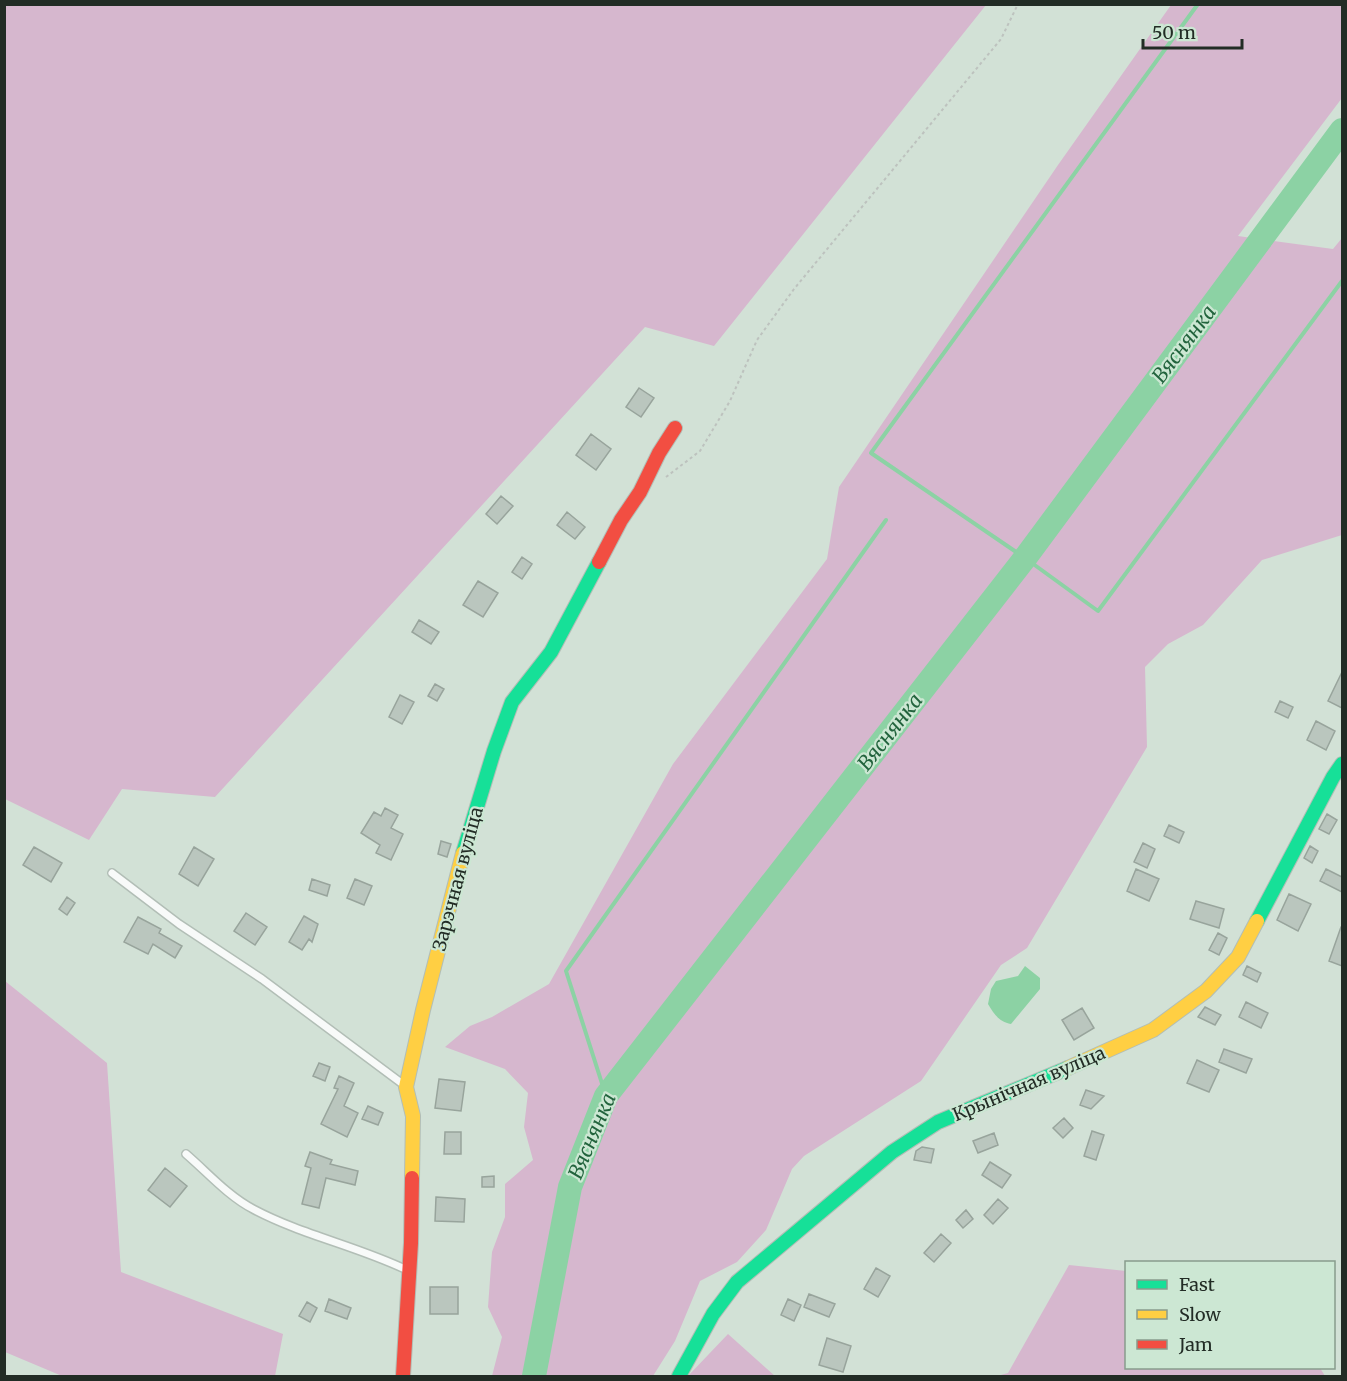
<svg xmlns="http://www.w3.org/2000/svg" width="1347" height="1381" font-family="Merriweather,serif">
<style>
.green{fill:#d6b7ce}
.water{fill:#8cd2a4}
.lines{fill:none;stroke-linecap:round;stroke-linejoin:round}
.stream{stroke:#8cd2a4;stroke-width:4}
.river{stroke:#8cd2a4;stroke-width:24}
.building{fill:#bac6be;stroke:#98a49c;stroke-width:1.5}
.lane-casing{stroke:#b2beb6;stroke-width:10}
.fast-casing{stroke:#b2beb6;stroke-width:16}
.slow-casing{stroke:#b2beb6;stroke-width:16}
.jam-casing{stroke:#b2beb6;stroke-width:16}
.path{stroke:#bdc2be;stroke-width:2;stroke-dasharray:3 3;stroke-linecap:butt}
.lane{stroke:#f8faf9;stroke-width:7}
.fast{stroke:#16e098;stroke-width:14}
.slow{stroke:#ffcf43;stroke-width:14}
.jam{stroke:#f24e42;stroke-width:14}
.labels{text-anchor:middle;stroke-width:4.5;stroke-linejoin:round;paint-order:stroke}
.street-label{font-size:18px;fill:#222c25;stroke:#cce7d3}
.water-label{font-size:20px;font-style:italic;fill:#22643d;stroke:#cce7d3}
</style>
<rect width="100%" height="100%" fill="#d2e1d6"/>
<!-- green -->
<path class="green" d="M4,5L5,4L986,5L714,346L645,327L215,797L122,789L89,840L5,799Z
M1171,5H1342V98L1238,236L1333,249L1342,238V535L1262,560L1203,625L1168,644L1145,667L1147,747L1027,948L1001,965L921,1081L804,1156L792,1169L766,1230L737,1262L700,1281L675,1341L653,1376H492L502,1337L488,1307L492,1252L505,1217V1184L533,1160L524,1127L528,1093L505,1069L445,1047L470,1026L492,1017L549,984L673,764L827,559L839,487L1058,165Z
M5,981L107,1063L121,1272L283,1334L275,1376H62L5,1352Z
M1069,1265L1126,1271V1368H1320L1325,1376H997L1008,1373Z
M728,1334L775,1376H688Z"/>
<!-- water -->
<path class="water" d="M1025,966L1040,978V989L1011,1024C999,1022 994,1014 988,1004L991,989L996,981L1018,976Z"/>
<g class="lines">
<!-- stream -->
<path class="stream" d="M1198,4L871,453L1025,558L1098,611L1342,281
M606,1096L566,971L886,520"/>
<!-- river -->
<path class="river" d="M534,1376L570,1187L606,1096L1025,558L1342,130"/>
</g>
<!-- building -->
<path class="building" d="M639,388L654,398L641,417L626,407Z
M591,434L611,449L596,470L576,455Z
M501,496L513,506L497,524L486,514Z
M567,512L585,527L575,539L557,525Z
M522,557L532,564L522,579L512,572Z
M478,581L498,593L483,617L463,605Z
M419,620L439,632L431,644L412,632Z
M1342,672V708L1328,701Z
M435,684L444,689L437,701L428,696Z
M400,695L414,702L402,724L389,717Z
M1280,701L1293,707L1288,718L1275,712Z
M1316,721L1335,731L1326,750L1307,740Z
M385,808L398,815L391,828L403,834L391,860L376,853L380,845L361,833L374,812L381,816Z
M1327,814L1337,820L1329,834L1319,829Z
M1169,825L1184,832L1179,843L1164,836Z
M441,841L451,844L447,857L438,854Z
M1143,843L1155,849L1147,868L1134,862Z
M1310,846L1318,851L1312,863L1304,858Z
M34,847L62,863L51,882L23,865Z
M194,847L214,859L198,886L179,874Z
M1136,869L1159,879L1149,901L1127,891Z
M1326,869L1342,877V892L1320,881Z
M312,879L330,885L327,896L309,890Z
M355,879L372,886L364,905L347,898Z
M1289,894L1311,904L1298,931L1277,920Z
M67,897L75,903L67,915L59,909Z
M1196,901L1224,909L1219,928L1190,919Z
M246,913L267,927L255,945L234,931Z
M304,916L318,924L312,942L309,939L302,950L289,942Z
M138,917L161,929L159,933L182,946L175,958L153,944L148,954L124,942Z
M1341,927H1342V966L1329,961Z
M1218,933L1227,938L1219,955L1209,950Z
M1247,966L1261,973L1257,982L1243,975Z
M1246,1002L1268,1013L1261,1028L1239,1017Z
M1205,1007L1221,1015L1215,1025L1198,1017Z
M1082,1008L1094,1028L1074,1040L1062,1020Z
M1224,1049L1252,1059L1246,1073L1219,1062Z
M1197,1060L1219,1070L1209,1092L1187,1083Z
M319,1063L330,1067L325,1081L313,1076Z
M339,1076L354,1083L344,1106L358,1113L347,1137L321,1124L338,1089L334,1088Z
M439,1079L465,1082L461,1111L435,1108Z
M1086,1090L1104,1096L1091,1109L1080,1105Z
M368,1106L383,1113L378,1125L362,1119Z
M1064,1118L1073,1128L1063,1138L1053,1128Z
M1092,1131L1104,1135L1096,1160L1084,1156Z
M445,1132H461V1154H444Z
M994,1133L998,1145L978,1153L973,1141Z
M922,1147L934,1149L931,1163L914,1160L916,1151Z
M310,1152L332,1160L330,1164L358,1171L355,1185L326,1178L319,1208L302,1204L311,1168L305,1166Z
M990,1162L1011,1175L1002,1188L982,1175Z
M165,1168L187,1186L170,1207L148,1190Z
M494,1176V1187H482V1177Z
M436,1197L465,1199L464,1222L435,1221Z
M998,1199L1008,1208L993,1224L984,1215Z
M966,1210L973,1219L963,1228L956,1220Z
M941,1234L951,1243L934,1262L924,1253Z
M876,1268L890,1276L878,1297L864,1289Z
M430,1287H458V1314H430Z
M809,1294L835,1304L829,1317L804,1307Z
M329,1299L351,1308L347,1319L325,1311Z
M788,1299L801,1305L794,1321L781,1315Z
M307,1302L317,1308L310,1322L299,1316Z
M827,1338L851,1346L843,1372L819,1365Z"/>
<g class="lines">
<!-- lane casing -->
<g class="lane-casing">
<path id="lane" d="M112,873L179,924L262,979L404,1085
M186,1154C207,1172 228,1196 253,1209C302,1235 357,1246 407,1270"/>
</g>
<!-- fast casing -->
<g class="fast-casing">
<path id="fast" d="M463,853L494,751L512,702L551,652L599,562
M1257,921L1333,777L1342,764
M679,1376L713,1314L737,1282L892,1152L938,1122L1068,1068"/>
</g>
<!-- slow casing -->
<g class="slow-casing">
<path id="slow" d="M1068,1068L1153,1030L1206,991L1238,957L1257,921
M412,1178L413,1116L406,1087L423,1010L463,853"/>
</g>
<!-- jam casing -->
<g class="jam-casing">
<path id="jam" d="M599,562L621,520L640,492L659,453L675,428
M403,1376L411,1243L412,1178"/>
</g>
<!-- path -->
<path class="path" d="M666,477L700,451L730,401L757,340L794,289L1001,39L1018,4"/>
<!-- lane -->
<use href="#lane" class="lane"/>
<!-- fast -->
<use href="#fast" class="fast"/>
<!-- slow -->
<use href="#slow" class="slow"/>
<!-- jam -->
<use href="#jam" class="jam"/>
</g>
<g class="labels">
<!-- street labels -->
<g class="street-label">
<text transform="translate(458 879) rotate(-75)" y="6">Зарэчная вуліца</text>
<text transform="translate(1029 1084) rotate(-23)" y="6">Крынічная вуліца</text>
</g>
<!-- water labels -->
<g class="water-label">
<text transform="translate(1184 344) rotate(-53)" y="7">Вяснянка</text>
<text transform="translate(890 732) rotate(-52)" y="7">Вяснянка</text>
<text transform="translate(592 1136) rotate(-67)" y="7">Вяснянка</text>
</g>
</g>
<!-- border -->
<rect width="1347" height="1381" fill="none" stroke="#222c25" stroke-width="12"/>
<!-- legend -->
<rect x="1125" y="1261" width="210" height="108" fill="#cce7d3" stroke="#889c8d" stroke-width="1.5"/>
<rect x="1137" y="1280" width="30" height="9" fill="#16e098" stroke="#889c8d" stroke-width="1.5"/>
<text x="1179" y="1291" font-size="18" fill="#222c25">Fast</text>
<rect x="1137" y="1310" width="30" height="9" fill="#ffcf43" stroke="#889c8d" stroke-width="1.5"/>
<text x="1179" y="1321" font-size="18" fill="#222c25">Slow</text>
<rect x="1137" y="1340" width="30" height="9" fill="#f24e42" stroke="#889c8d" stroke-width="1.5"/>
<text x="1179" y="1351" font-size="18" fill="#222c25">Jam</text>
<!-- scale -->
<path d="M1143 39v9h99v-9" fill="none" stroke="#222c25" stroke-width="3"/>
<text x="1152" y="39" font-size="18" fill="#222c25" stroke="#cce7d3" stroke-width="4.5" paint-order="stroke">50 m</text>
</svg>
